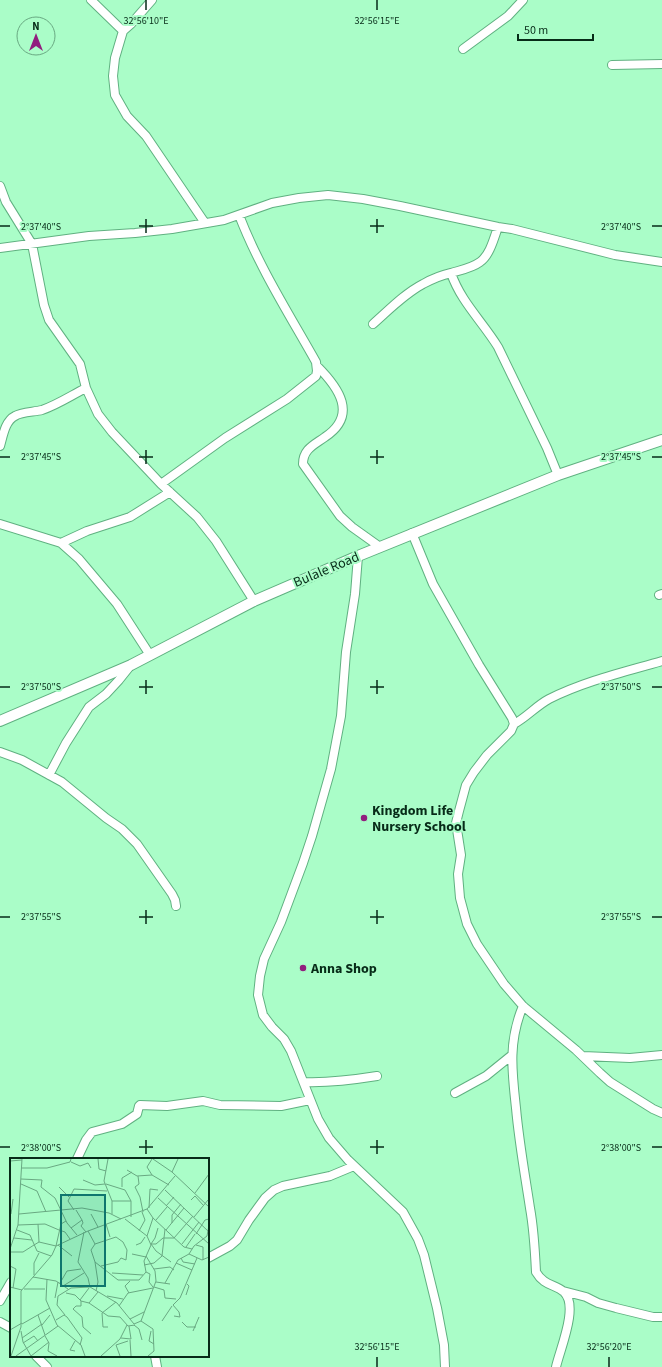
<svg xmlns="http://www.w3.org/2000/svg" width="662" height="1367" font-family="'Source Sans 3',sans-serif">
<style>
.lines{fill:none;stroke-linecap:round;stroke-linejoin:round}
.minor-casing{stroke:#60b181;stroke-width:10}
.tertiary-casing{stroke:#60b181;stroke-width:12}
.minor{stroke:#fff;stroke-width:8}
.tertiary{stroke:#fff;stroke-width:10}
.ticks{fill:none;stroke:#072b18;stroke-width:1.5}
.poi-dot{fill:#911e7e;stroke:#aafdc8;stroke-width:1.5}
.labels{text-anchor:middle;stroke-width:4;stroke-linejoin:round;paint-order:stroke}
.street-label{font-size:14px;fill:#072b18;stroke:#aafdc8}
.poi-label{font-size:14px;font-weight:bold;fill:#072b18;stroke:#aafdc8;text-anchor:start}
.inset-road{fill:none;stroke:#69a982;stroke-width:1}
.view{fill:#0f766e;fill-opacity:0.15;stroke:#0f766e;stroke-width:2}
.inset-edge{fill:none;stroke:#072b18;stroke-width:2}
.ticks-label{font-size:10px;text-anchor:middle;fill:#072b18;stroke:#aafdc8;stroke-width:4;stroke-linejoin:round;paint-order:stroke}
</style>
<rect width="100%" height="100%" fill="#aafdc8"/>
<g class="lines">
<!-- minor casing -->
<g class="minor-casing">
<path id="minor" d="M91,0L123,31
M152,0L131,24L123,31L115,58L113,76L115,95L127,116L146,136L205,223
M463,49L508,16L523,0
M612,65L662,64
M0,186L6,202L32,244L44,305L49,320L80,364L86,388L98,414L112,432L161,484L197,517L216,541L254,601
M0,248L89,236L135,233L172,229L224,220L272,203L299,198L328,195L363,199L400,206L498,227L512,229L615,255L662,262
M451,273C461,302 482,321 498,347L547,448L558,475
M373,324C389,310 404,294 423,284C432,279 442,275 451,273C461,270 472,268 480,262C490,255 494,238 498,227
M317,366C339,388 358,415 325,437C314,445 303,449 303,464L340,516L352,527L380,547
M0,446C3,436 5,421 15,416C21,412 34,412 42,410C57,405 72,395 86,388
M161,484L225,438L287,399L316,376L317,371L316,362C289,314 259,267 239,215
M0,524L61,543L79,559L117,604L150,655
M412,533L433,584L479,665L512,718L514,724L511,731L487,755L474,772L466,785L459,811L456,823L461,855L458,874L460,898L467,924L477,944L504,984L523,1006L576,1050L600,1073L610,1082L653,1109L662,1113
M61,543L87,531L130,517L170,492
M358,556L355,594L346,652L341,716L331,769L312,836L303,863L281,922L264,959L260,976L258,995L263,1015L272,1027L284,1039L291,1051L318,1119L329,1138L348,1160L403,1212L418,1239L424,1255L437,1308L444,1345L445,1367
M659,595L662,594
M514,724C527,717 536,706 549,699C585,681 624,672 662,661
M0,752L22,760L62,782L106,818L122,829L137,844L172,894L175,900L176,906
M49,775L66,743L89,707L106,694L119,680L131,665
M523,1006C508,1041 512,1072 516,1108C519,1142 525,1175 530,1208C534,1230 535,1251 536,1272C544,1286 555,1284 564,1292C579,1306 560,1349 556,1367
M583,1056L630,1058L662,1055
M304,1082C329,1083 352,1080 377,1076
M455,1093L486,1076L512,1055
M77,1159L86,1140L92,1132L122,1124L137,1114L139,1106L140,1105L167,1106L203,1101L220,1105L281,1106L310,1100
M208,1258L230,1246L237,1240L249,1220L265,1198L274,1190L283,1186L330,1176L354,1166
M563,1291L586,1297L598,1303L616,1308L653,1317H662
M0,1301L11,1282
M0,1322L11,1328
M36,1356L47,1367
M155,1356L157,1367"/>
</g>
<!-- tertiary casing -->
<g class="tertiary-casing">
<path id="tertiary" d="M0,721L131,665L254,601L358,556L558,475L662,440"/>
</g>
<!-- minor -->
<use href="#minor" class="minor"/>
<!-- tertiary -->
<use href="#tertiary" class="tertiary"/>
</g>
<!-- ticks -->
<path class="ticks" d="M146,0V10M377,0V10M146,219V233M377,219V233M0,226H10M139,226H153M370,226H384M652,226H662M146,450V464M377,450V464M0,457H10M139,457H153M370,457H384M652,457H662M146,680V694M377,680V694M0,687H10M139,687H153M370,687H384M652,687H662M146,910V924M377,910V924M0,917H10M139,917H153M370,917H384M652,917H662M146,1140V1154M377,1140V1154M0,1147H10M139,1147H153M370,1147H384M652,1147H662M377,1357V1367M609,1357V1367"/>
<!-- markers -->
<g class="poi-dot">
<circle cx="364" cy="818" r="4"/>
<circle cx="303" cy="968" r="4"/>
</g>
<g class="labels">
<!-- street labels -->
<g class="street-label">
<text transform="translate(326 569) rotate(-23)" y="5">Bulale Road</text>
</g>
<!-- poi labels -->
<g class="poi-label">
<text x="372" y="815">Kingdom Life<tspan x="372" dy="16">Nursery School</tspan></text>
<text x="311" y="973">Anna Shop</text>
</g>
</g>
<!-- overview -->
<g transform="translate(10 1158)">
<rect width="199" height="199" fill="#aafdc8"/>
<path class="inset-road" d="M88,1L89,11L96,13M98,1L94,23L102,43V56M143,1L162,14L199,49M0,3L12,2M61,4L70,8L78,5L81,10M11,10H37L60,4L61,1M117,12L127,18L142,17L159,27M162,14L168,1M142,17L137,9L142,1M128,18L129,26L125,29L130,39L133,54M11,21L32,22L31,29L45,40L57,65L67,77M73,22L85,27L95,26M11,26L27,33L36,54M96,26L115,32L121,43V59M49,29L59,39M112,29V20L122,14M155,32L199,74M185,35L199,16M148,40L199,86M181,42L185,38L193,47M102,43H121M156,48L164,39M139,50L140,31L148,32M64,52L58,43L64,31L97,33M1,56L3,41M9,56L72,50L99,55L111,61M81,56L88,69M184,59L198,42M143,60L174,89L182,91M115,61L137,78M72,62L73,65L71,68L76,74M146,62L157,49M162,65V57L171,46M28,66L29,84M96,66L100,79M8,67L35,66L49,72M61,70L72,62L66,52M7,72L20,77L27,93L41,98M49,72L55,74L60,81M156,72L174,50M78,73L85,86L81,92L85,104L108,122H129L136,114L134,103L141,87L137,78L143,60L137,51M129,73L135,62L132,54M74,74L68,104L78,120L80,129L107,145L124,166L131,163L143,171L144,193L138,198M186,76L195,62L199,61M4,80L22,82M85,86L106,79L113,84L117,92L116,102L111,100L108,104L91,108M141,86H146L153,80H164L183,58M141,86L146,93L161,104M141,86L145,80L148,70M172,86L189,64M24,87L29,84L46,88M48,87L62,98M126,87L131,85L135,79M186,87L193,89V102M46,88L51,66L56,63M176,89L185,76M0,91L8,67L12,1M0,94H13L24,87M122,96L136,99M179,96L192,102L199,99M171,100L173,104L185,106M85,104L88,124L86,133M166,105L182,112M134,107L144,105L152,98L155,71M0,108L6,111L3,130M144,111L160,109L164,112M136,114L140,116L139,124L143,129M102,115L133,117M24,117V105L29,95M23,119L46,123L58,131M37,121L36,142L47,167L71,187L75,198M146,124L160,126M50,125L57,113L71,111M155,125L168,102L179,96L184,88L197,78L199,67M53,128L74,115M0,129L12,132M144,129L154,132L155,140L166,141M14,131H35M56,135L65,137L71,143V148H66L63,151L72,159L73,169L81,176M119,135L115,128L120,123M176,137L179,128L177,126M97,138L113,141M45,140L48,124M70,142L79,130M71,143L79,145L98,158L110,159L118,168L125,167M79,145L88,134M109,148L118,135L143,130M28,157L35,177M55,157L47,147L48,138L61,130L80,129M164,158L170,159L169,154L163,147L170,140L187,100M120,161L134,154M46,162L54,157L57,159L72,180L70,187M131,163L146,123L145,113L136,98M152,163L162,148M172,164L177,169H186M12,166L40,150M32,167L40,157M124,167L129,171L132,182M98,169H93L92,155L106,144M0,172L12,165M11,173L13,184L21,198M141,173L139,183L144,186M183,173L189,159M35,178L39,185L38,193L47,198M12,180L32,166M111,180L121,181L119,168M120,182L121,198M65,183L60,192L65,193M13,185L24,178L28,183M1,198L11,169V133L42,97L46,88L78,73L137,51L165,18M6,198L48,168M21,198L39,184M91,198L110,181L117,167M110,198L106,187L118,183"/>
<path class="view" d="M51,37H95V128H51Z"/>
<rect width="199" height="199" class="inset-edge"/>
</g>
<g class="ticks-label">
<text x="146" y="24">32°56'10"E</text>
<text x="377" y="24">32°56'15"E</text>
<text x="41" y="230">2°37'40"S</text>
<text x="621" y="230">2°37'40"S</text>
<text x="41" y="460">2°37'45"S</text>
<text x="621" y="460">2°37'45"S</text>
<text x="41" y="690">2°37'50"S</text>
<text x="621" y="690">2°37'50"S</text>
<text x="41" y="920">2°37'55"S</text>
<text x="621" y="920">2°37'55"S</text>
<text x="41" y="1151">2°38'00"S</text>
<text x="621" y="1151">2°38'00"S</text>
<text x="377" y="1350">32°56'15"E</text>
<text x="609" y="1350">32°56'20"E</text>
</g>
<!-- north arrow -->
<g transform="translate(36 36)"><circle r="19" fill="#aafdc8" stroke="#69a982"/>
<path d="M0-3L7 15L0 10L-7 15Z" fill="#911e7e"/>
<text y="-6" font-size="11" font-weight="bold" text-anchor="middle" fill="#072b18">N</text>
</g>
<!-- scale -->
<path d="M518 34v6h75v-6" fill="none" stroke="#072b18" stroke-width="2"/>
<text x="524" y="34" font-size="12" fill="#072b18" stroke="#aafdc8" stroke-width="3" paint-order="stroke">50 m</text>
</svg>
